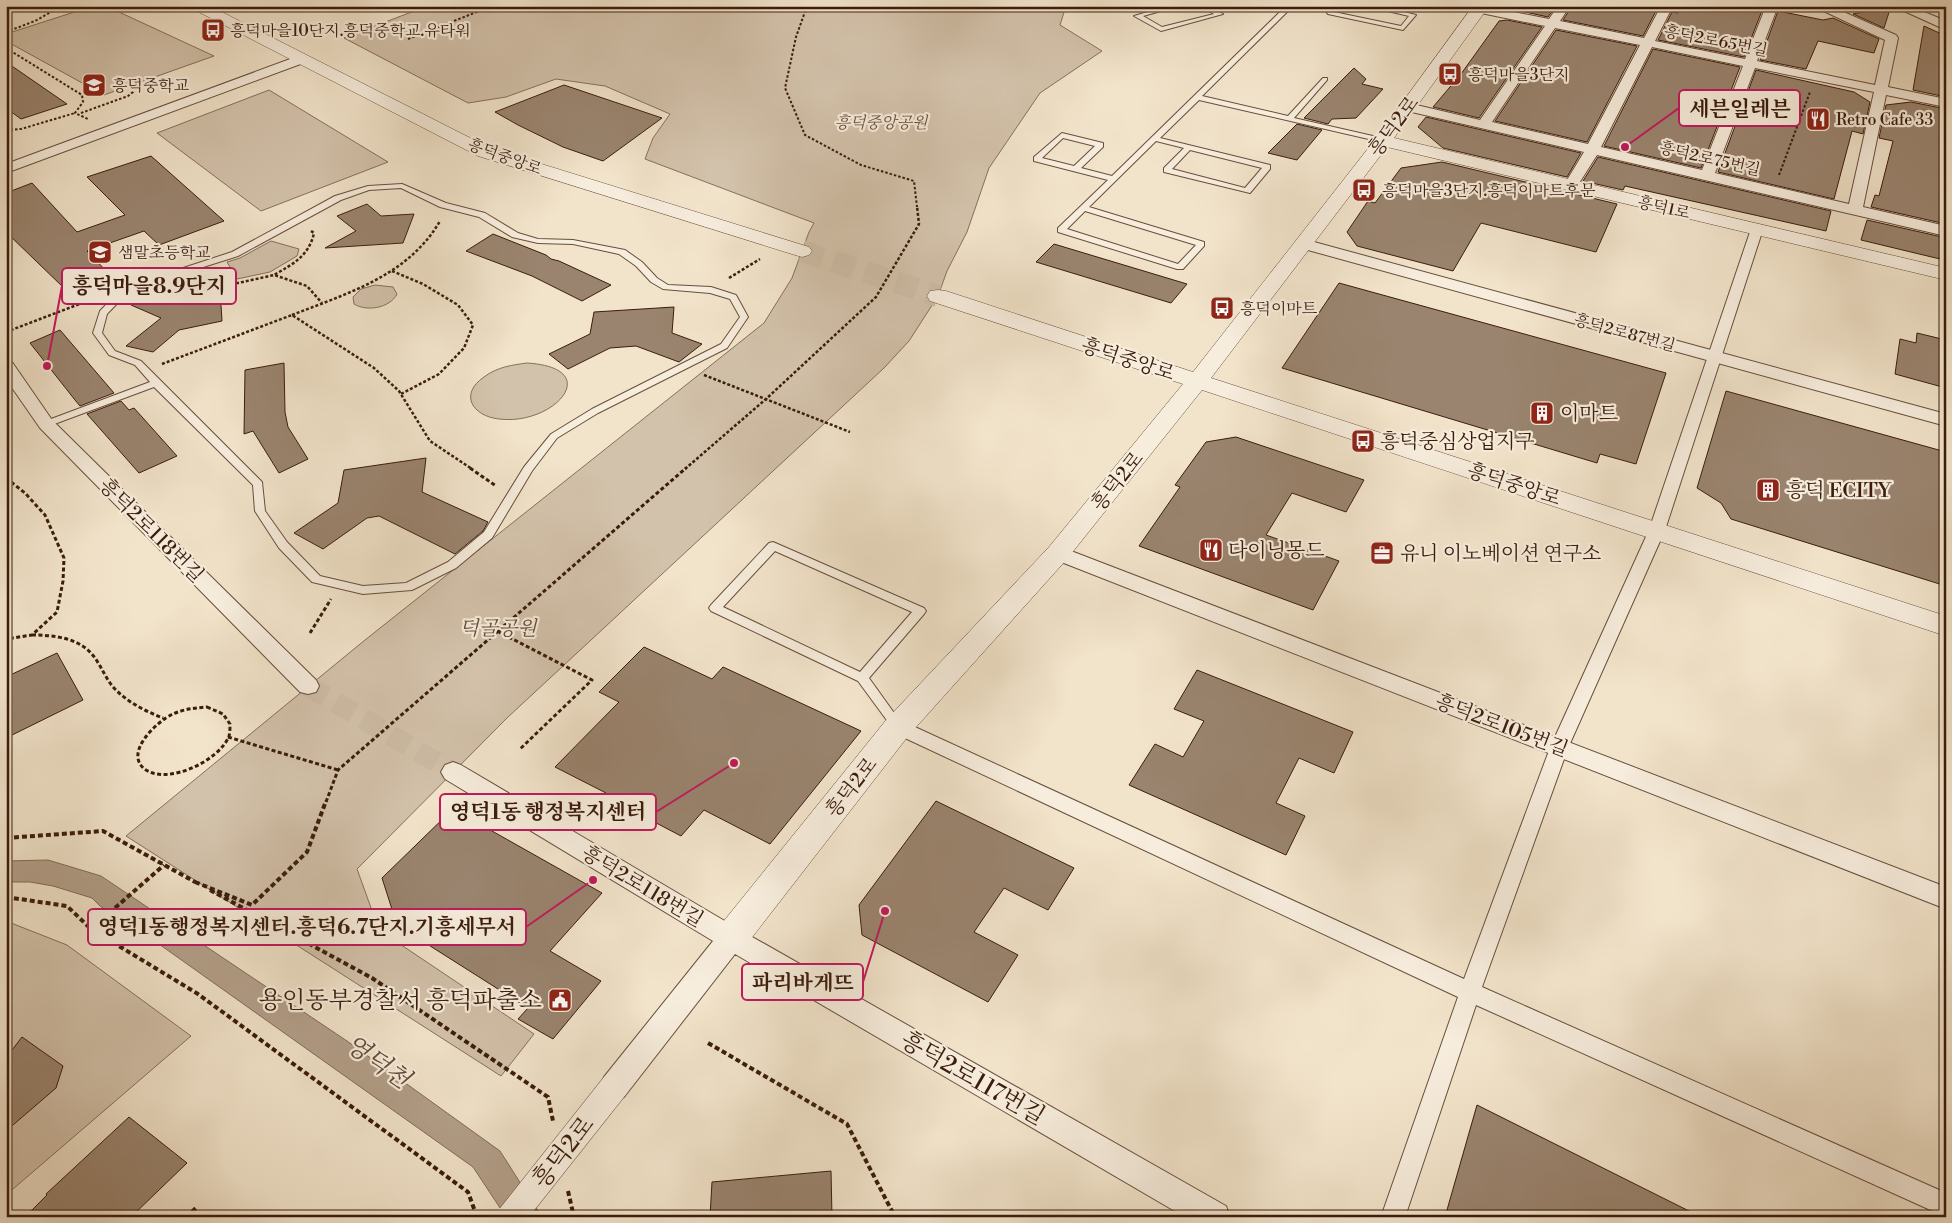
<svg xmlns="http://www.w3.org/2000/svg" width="1952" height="1223" font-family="'Libre Bodoni','Noto Serif KR',serif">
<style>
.green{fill:#d3c2ab;stroke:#866f5c}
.water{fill:#b3a08a;stroke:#836b58}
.building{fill:#9a846f;stroke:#3a1c0c}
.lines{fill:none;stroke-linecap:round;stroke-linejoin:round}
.minor-tunnel{stroke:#cdbca5;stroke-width:21;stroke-dasharray:21 11;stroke-linecap:butt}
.tertiary-tunnel{stroke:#cdbca5;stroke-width:22;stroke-dasharray:22 11;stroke-linecap:butt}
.service-casing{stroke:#684e3c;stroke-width:2}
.pedestrian-casing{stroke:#684e3c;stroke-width:2}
.minor-casing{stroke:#684e3c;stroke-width:2}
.tertiary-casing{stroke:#684e3c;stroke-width:1}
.path-far3{stroke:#3a1c0c;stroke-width:2;stroke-dasharray:2.5 2;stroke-linecap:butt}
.path-far2{stroke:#3a1c0c;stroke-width:2.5;stroke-dasharray:3 2;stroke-linecap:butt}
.path-far1{stroke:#3a1c0c;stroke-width:3;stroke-dasharray:4 2.5;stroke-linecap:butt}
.path{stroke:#3a1c0c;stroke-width:4;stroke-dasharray:5 3;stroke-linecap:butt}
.service{fill:#f7eddd;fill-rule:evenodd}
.pedestrian{fill:#f7eddd;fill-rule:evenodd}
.minor{fill:#f7eddd;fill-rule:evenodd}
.tertiary{fill:#f7eddd;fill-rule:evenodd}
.minor-bridge-casing{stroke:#684e3c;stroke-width:29;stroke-linecap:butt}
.minor-bridge{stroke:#f7eddd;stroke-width:28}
.labels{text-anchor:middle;stroke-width:4.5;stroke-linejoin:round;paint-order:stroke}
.far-poi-label{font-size:16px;fill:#3a1c0c;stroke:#f7eddd;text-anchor:start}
.far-street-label{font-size:16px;fill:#3a1c0c;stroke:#f7eddd}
.far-park-label{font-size:16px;font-style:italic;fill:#684e3c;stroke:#f7eddd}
.street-label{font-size:20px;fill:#3a1c0c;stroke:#f7eddd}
.poi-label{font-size:20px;fill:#3a1c0c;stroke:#f7eddd;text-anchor:start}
.park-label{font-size:20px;font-style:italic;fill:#684e3c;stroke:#f7eddd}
.near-poi-label{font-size:24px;fill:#3a1c0c;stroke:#f7eddd;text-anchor:end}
.near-street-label{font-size:24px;fill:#3a1c0c;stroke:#f7eddd}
.near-water-label{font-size:25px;font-style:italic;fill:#644a38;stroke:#f7eddd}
.leader{fill:none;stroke:#c2185b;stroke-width:2}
.callout-dot{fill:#c2185b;stroke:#f7eddd;stroke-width:2}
.callout{fill:#f7eddd;stroke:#c2185b;stroke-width:2}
.callout-label{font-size:21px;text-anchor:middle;font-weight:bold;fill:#3a1c0c}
</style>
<rect width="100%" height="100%" fill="#f2e4cb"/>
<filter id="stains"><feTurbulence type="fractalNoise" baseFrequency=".004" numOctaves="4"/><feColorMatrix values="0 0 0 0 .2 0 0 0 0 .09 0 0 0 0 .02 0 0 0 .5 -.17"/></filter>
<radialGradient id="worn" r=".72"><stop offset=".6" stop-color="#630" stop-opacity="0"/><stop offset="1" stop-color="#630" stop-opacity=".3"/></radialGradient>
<!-- green -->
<path class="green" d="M93,6H106L214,56L104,95L6,41V34Z
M427,6H1066L1060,25L1102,51L1040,93L989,168L967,232L947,271L938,296L909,341L884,368L507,718L357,869L379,930L534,1034L501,1076L126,836L365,640L764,323L792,278L809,232L814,223L645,159L653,138L670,114L605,86L556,79L506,97L468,103L344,38Z
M269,90L388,162L261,211L157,133Z
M271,241L299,249L297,256L270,272L237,279L227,262L240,258Z
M375,285L393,287L397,294C390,308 367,312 354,304L353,297L361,289Z
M527,363C606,368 554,426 499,419C472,416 459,394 484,377C497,367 512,365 527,363Z
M6,921L67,945L191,1036L6,1195Z"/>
<!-- water -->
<path class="water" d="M48,860L101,876L347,1041L500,1151L542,1217H506L473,1167L142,932L100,906L92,898L53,886L30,882H6V861Z"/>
<!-- building -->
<path class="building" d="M1516,6H1556L1548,17L1516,10Z
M1572,6H1643L1657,9L1643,36L1563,20Z
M1679,6H1757L1763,8L1744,57L1658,40L1672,12L1678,13Z
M1891,6L1884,28L1853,14Z
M1778,11L1823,20L1833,18L1879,39L1874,53L1818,41L1806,69L1760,60Z
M1507,20L1542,27L1479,118L1433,107L1461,74L1499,21Z
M1924,26L1946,36V97L1913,90Z
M1556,30L1637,46L1587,142L1495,121Z
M1653,49L1740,67L1701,168L1604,146Z
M6,62L67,104L21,119L6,108Z
M1354,68L1366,79L1362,84L1383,89L1356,118L1332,119L1328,124L1304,118Z
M1756,70L1854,92L1870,102L1863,134L1852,131L1834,199L1718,172Z
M564,85L662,118L603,161L563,147L518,125L495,112Z
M1911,102L1946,109V224L1871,207L1875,195L1879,196L1893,141L1879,138L1886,105Z
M1426,117L1581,153L1567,177L1443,148L1418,127Z
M1297,124L1322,130L1297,160L1268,153Z
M151,156L224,221L159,245L144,231L87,251L108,273L65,289L6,232V193L32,183L77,232L125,215L87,177Z
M1598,157L1831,211L1826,231L1625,186L1623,190L1583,181Z
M1442,162L1617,204L1596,252L1481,223L1453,271L1357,246L1347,232L1368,201L1375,203L1401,168Z
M367,204L381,216L414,214L403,243L325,248L356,231L337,216Z
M1867,220L1942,237L1940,259L1861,240Z
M493,234L546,255L551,259L559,261L611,285L582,301L532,276L466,251Z
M1054,244L1187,284L1171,303L1036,262Z
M1339,283L1666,373L1636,464L1600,454L1597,463L1282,368Z
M160,288L183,298L220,290L222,321L179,330L153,352L126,346L161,318L131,305Z
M674,307L672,333L702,344L679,362L636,346L610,348L568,369L549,354L590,334L594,312Z
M60,330L114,393L80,406L75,400L30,343Z
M1917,333L1946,340V388L1895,374L1900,339L1916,343Z
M284,363L285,412L288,427L308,459L279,473L253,431L244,434L245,370Z
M1726,391L1946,452V586L1731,519L1721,503L1697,488Z
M121,401L129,410L134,408L177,456L139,473L87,414Z
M1236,437L1364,480L1346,512L1292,493L1266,535L1339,561L1313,610L1139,546L1180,487L1175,485L1206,442Z
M426,458L422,492L488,522L483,531L455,554L379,516L367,518L323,549L294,533L338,503L344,470Z
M644,647L712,679L723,667L861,731L770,844L704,810L681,836L603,795L606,793L555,767L619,702L599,692Z
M57,653L83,700L6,738V677Z
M1197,670L1353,732L1334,773L1299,758L1276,803L1305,816L1286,855L1129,785L1155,744L1183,757L1204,721L1174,709Z
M936,801L1074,868L1048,910L1004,888L974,932L1018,955L988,1002L862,935L859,905Z
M453,809L602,893L550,951L601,981L553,1039L518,1019L528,1008L397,925L382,878Z
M22,1037L63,1066L56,1088L6,1131V1058Z
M1477,1105L1701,1217H1445Z
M129,1117L187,1163L131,1217H25L47,1195L46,1194Z
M831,1171L832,1217H710L712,1182Z"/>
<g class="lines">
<!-- minor-tunnel -->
<path class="minor-tunnel" d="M308,686L453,772"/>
<!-- tertiary-tunnel -->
<path class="tertiary-tunnel" d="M802,251L938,296"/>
<!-- service casing -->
<g class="service-casing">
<path id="service" d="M1168,6H1179L1143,16L1162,27L1214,14L1201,6H1209L1223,14L1161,31L1134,16Z
M1286,6H1293L1202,96L1288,116L1323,78H1327V80L1294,118L1386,139V143L1199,100L1160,138L1270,165V169L1250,193L1164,172V168L1184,148L1156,141L1089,207L1204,242V246L1183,269H1177L1058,232V228L1108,180L1034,161V157L1062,133L1103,143V147L1081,168L1112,176ZM1063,138L1095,146L1074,166L1042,158ZM1190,150L1262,168L1245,188L1172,169ZM1085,211L1196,245L1178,264L1067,229Z
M1332,6H1339L1334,12L1401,26L1409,16L1366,6H1380L1416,15L1403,30L1328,14L1327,13Z
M402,184L446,203L485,213L518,233L538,239L573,240L625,250L642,262L657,278L668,285L711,287L736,295L748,317L727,348L598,413L557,438L532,471L492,538L456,568L412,590L363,594L312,582L279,548L255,511L253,485L154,387L49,426H43L41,424L43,422L150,382L135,365L109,355L93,333L100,311L123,287L145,274L174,271L232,252L335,196L368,186ZM401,188L440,207L479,217L512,237L538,243L573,244L619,254L636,266L651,282L663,289L710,293L730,299L740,317L721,344L592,409L551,434L524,467L484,532L448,562L406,583L363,586L320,576L287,542L265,511L262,482L141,361L115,351L102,333L107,314L129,291L150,278L178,275L238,256L341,200L369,190Z
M773,542L924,608L926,611L924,614L869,678L902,724L904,727L902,730H894L858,681L711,611L709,608L711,605L769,543ZM775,551L912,612L860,672L723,607Z"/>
</g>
<!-- pedestrian casing -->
<g class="pedestrian-casing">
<path id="pedestrian" d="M1757,225L1763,229L1665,530L1568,748L1482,987L1946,1193V1217L1476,1005L1405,1217H1381L1458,997L892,732L889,727L892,722L898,720L904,722L1464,979L1550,748L1649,530L1751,229Z"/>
</g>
<!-- minor casing -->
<g class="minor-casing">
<path id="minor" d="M1476,6H1484L1549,19L1558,6H1570L1560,21L1644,38L1661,6H1673L1655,41L1745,59L1766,6H1778L1757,61L1875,85L1885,40L1813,6H1830L1896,35L1898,38L1888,87L1946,99V107L1886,95L1863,207L1946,226V236L1597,155L1576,188H1566L1564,185L1584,152L1403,110L1401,107L1403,104L1408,103L1480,120L1545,26L1476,12L1474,9ZM1555,28L1640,45L1588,144L1492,122ZM1652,47L1743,66L1702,170L1601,147ZM1755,68L1874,92L1849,204L1715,173Z
M1893,6H1910L1946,21V30Z
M301,55L306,56L307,59L306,62L6,173V164Z
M1303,239L1946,414V426L1297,247L1295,244L1297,241Z
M6,361L12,362L52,420L316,680L319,686L316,692L308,694L300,692L40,428L6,379Z
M1058,546L1946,887V909L1051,558L1048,553L1051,548Z
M453,762L461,765L740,930L1226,1206L1230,1217H1185L735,954L624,1097L614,1101L604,1097L600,1087L604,1077L713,941L445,779L441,772L445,765Z"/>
</g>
<!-- tertiary casing -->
<g class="tertiary-casing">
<path id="tertiary" d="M190,6H210L490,148L809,247L812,251L809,255L802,257L795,255L478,156L193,9Z
M1473,6H1489L1394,138L1946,268V280L1387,147L1211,378L1946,616V636L1202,390L1067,559L909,735L743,949L731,953L719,949L714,938L719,927L887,719L1049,547L1183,384L930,301L927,296L930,291L938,290L946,291L1193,372L1377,137Z"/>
</g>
<!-- path-far3 -->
<path class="path-far3" d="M807,6L796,37L785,88L805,135L861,165L914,181L917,207
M6,32L35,21L61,6
M408,39L492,6
M6,48L82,95L83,102L75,113L88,119
M81,113L128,96L133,92V88L127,86
M6,130L21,129L75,113
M1779,175L1810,92"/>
<!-- path-far2 -->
<path class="path-far2" d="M311,231L314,233C309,256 293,264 274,275L307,286L322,303
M392,271L423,284L458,305L473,325L464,348L439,374L401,394
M729,278L760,259
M201,283H238L274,275
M292,315C348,293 408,276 440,221
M6,332L90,300
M162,364L292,315L374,368L399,391L430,441L472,469
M704,375L850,432
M685,469L766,399L876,297L919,224L917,206"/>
<!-- path-far1 -->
<path class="path-far1" d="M470,468L496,486
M6,478L25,493L45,515L64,558L63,581L57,612L32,635L6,639
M497,631L592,680L520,749
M310,633L331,599
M32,635C55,635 81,638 95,658C102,668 106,679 114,688C127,702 145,711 163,718
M207,707L223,714L230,724C230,728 230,733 229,736C220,760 169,785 146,770C122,754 157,721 173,714C184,709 195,708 207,707Z
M228,737L338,770
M326,802L338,770L686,468"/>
<!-- path -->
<path class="path" d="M6,838L103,831L195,882
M195,882L252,905L307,852L326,801
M210,890L372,978L548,1097L553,1121
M6,897L67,906L91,929L198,994L468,1192L477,1217
M91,929L164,865
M708,1043L847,1124L895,1217
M568,1191L574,1217
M186,1217L196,1208"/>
<!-- service -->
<use href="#service" class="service"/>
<!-- pedestrian -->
<use href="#pedestrian" class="pedestrian"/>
<!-- minor -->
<use href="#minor" class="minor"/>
<!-- tertiary -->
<use href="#tertiary" class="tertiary"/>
<!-- minor-bridge casing -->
<g class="minor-bridge-casing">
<path id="minor-bridge" d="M511,1217L614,1087"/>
</g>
<!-- minor-bridge -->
<use href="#minor-bridge" class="minor-bridge"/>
</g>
<!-- icons -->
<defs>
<g id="bus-square" transform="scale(1.25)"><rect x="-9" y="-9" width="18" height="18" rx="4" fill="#8f2418" stroke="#f7eddd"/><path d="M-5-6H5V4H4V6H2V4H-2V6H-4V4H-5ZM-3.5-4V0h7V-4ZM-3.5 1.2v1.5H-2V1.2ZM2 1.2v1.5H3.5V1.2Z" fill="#fff"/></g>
<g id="school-square" transform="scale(1.25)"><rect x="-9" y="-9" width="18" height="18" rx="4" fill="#8f2418" stroke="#f7eddd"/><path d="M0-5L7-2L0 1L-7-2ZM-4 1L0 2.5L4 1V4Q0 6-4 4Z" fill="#fff"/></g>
<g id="restaurant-square" transform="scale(1.25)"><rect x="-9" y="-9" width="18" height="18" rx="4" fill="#8f2418" stroke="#f7eddd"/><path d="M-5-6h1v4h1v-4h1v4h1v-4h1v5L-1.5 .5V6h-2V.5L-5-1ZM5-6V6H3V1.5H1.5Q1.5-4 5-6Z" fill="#fff"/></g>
<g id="building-square" transform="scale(1.25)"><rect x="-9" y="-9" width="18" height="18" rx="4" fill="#8f2418" stroke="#f7eddd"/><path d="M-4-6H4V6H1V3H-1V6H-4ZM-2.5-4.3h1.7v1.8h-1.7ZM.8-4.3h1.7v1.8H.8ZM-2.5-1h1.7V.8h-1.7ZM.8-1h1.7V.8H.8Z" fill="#fff"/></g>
<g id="office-square" transform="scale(1.25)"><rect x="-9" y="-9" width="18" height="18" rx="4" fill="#8f2418" stroke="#f7eddd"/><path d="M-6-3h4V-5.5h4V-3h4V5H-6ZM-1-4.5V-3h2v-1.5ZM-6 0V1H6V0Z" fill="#fff"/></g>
<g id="civic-square" transform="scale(1.25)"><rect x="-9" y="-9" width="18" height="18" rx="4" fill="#8f2418" stroke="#f7eddd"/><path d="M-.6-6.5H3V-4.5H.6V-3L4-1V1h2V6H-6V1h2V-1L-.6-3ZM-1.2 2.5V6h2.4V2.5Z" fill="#fff"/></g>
</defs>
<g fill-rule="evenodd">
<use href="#bus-square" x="213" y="30"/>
<use href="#bus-square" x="1450" y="74"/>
<use href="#school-square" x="94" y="85"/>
<use href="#restaurant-square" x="1818" y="119"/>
<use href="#bus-square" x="1364" y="190"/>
<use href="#school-square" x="100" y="252"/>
<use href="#bus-square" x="1222" y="308"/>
<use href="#building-square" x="1542" y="413"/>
<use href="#bus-square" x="1363" y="441"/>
<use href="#building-square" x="1768" y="490"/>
<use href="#restaurant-square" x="1211" y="550"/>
<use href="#office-square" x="1382" y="553"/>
<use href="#civic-square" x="560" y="1000"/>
</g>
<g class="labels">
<!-- far-poi labels -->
<g class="far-poi-label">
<text x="230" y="36">흥덕마을10단지.흥덕중학교.유타워</text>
<text x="1468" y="80">흥덕마을3단지</text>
<text x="112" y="91">흥덕중학교</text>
<text x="1836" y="125">Retro Cafe 33</text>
<text x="1382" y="196">흥덕마을3단지.흥덕이마트후문</text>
<text x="118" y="258">샘말초등학교</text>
<text x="1240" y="314">흥덕이마트</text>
</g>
<!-- far-street labels -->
<g class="far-street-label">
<text transform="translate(1716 40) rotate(11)" y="6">흥덕2로65번길</text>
<text transform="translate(505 156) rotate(20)" y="6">흥덕중앙로</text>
<text transform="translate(1710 158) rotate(13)" y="6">흥덕2로75번길</text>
<text transform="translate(1664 207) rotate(13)" y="6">흥덕1로</text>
<text transform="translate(1625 332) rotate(15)" y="6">흥덕2로87번길</text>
</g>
<!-- far-park labels -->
<g class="far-park-label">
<text x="881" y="128">흥덕중앙공원</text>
</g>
<!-- street labels -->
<g class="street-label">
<text transform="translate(1393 126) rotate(-53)" y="7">흥덕2로</text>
<text transform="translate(1128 359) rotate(18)" y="7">흥덕중앙로</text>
<text transform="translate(1117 481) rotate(-51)" y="7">흥덕2로</text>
<text transform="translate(1514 484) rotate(18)" y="7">흥덕중앙로</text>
<text transform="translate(152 530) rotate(45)" y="7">흥덕2로118번길</text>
<text transform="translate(1502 725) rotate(21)" y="7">흥덕2로105번길</text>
<text transform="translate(851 787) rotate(-52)" y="7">흥덕2로</text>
<text transform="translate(643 886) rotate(31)" y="7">흥덕2로118번길</text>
</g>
<!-- poi labels -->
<g class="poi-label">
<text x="1560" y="420">이마트</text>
<text x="1380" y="448">흥덕중심상업지구</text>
<text x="1786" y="497">흥덕 ECITY</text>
<text x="1228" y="557">다이닝몽드</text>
<text x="1400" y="560">유니 이노베이션 연구소</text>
</g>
<!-- park labels -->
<g class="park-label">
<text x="498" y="635">덕골공원</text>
</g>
<!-- near-poi labels -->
<g class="near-poi-label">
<text x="542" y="1008">용인동부경찰서 흥덕파출소</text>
</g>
<!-- near-street labels -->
<g class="near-street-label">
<text transform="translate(973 1078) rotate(30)" y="8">흥덕2로117번길</text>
<text transform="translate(563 1152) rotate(-52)" y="8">흥덕2로</text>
</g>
<!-- near-water labels -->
<g class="near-water-label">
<text transform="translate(378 1061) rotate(35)" y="9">영덕천</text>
</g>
</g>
<!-- callouts -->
<path class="leader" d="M1625 147L1679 108M47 366L62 286M734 763L656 812M593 880L526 927M885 911L863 982"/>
<g class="callout-dot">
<circle cx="1625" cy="147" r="5"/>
<circle cx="47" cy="366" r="5"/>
<circle cx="734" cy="763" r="5"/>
<circle cx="593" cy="880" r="5"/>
<circle cx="885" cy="911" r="5"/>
</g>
<g class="callout">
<rect x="1679" y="90" width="121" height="36" rx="5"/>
<rect x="62" y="268" width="174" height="36" rx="5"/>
<rect x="440" y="794" width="216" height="36" rx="5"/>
<rect x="88" y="909" width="438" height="36" rx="5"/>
<rect x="742" y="964" width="121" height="36" rx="5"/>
</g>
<g class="callout-label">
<text x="1740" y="116">세븐일레븐</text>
<text x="149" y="293">흥덕마을8.9단지</text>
<text x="548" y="819">영덕1동 행정복지센터</text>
<text x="307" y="934">영덕1동행정복지센터.흥덕6.7단지.기흥세무서</text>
<text x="803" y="990">파리바게뜨</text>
</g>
<!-- margin -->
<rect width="1952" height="1223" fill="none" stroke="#f2e4cb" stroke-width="25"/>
<rect x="8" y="8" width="1937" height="1208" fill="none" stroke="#3a1c0c" stroke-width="2.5"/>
<rect x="12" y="12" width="1927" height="1198" fill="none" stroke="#3a1c0c"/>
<rect width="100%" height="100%" filter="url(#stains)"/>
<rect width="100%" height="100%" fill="url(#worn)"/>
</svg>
